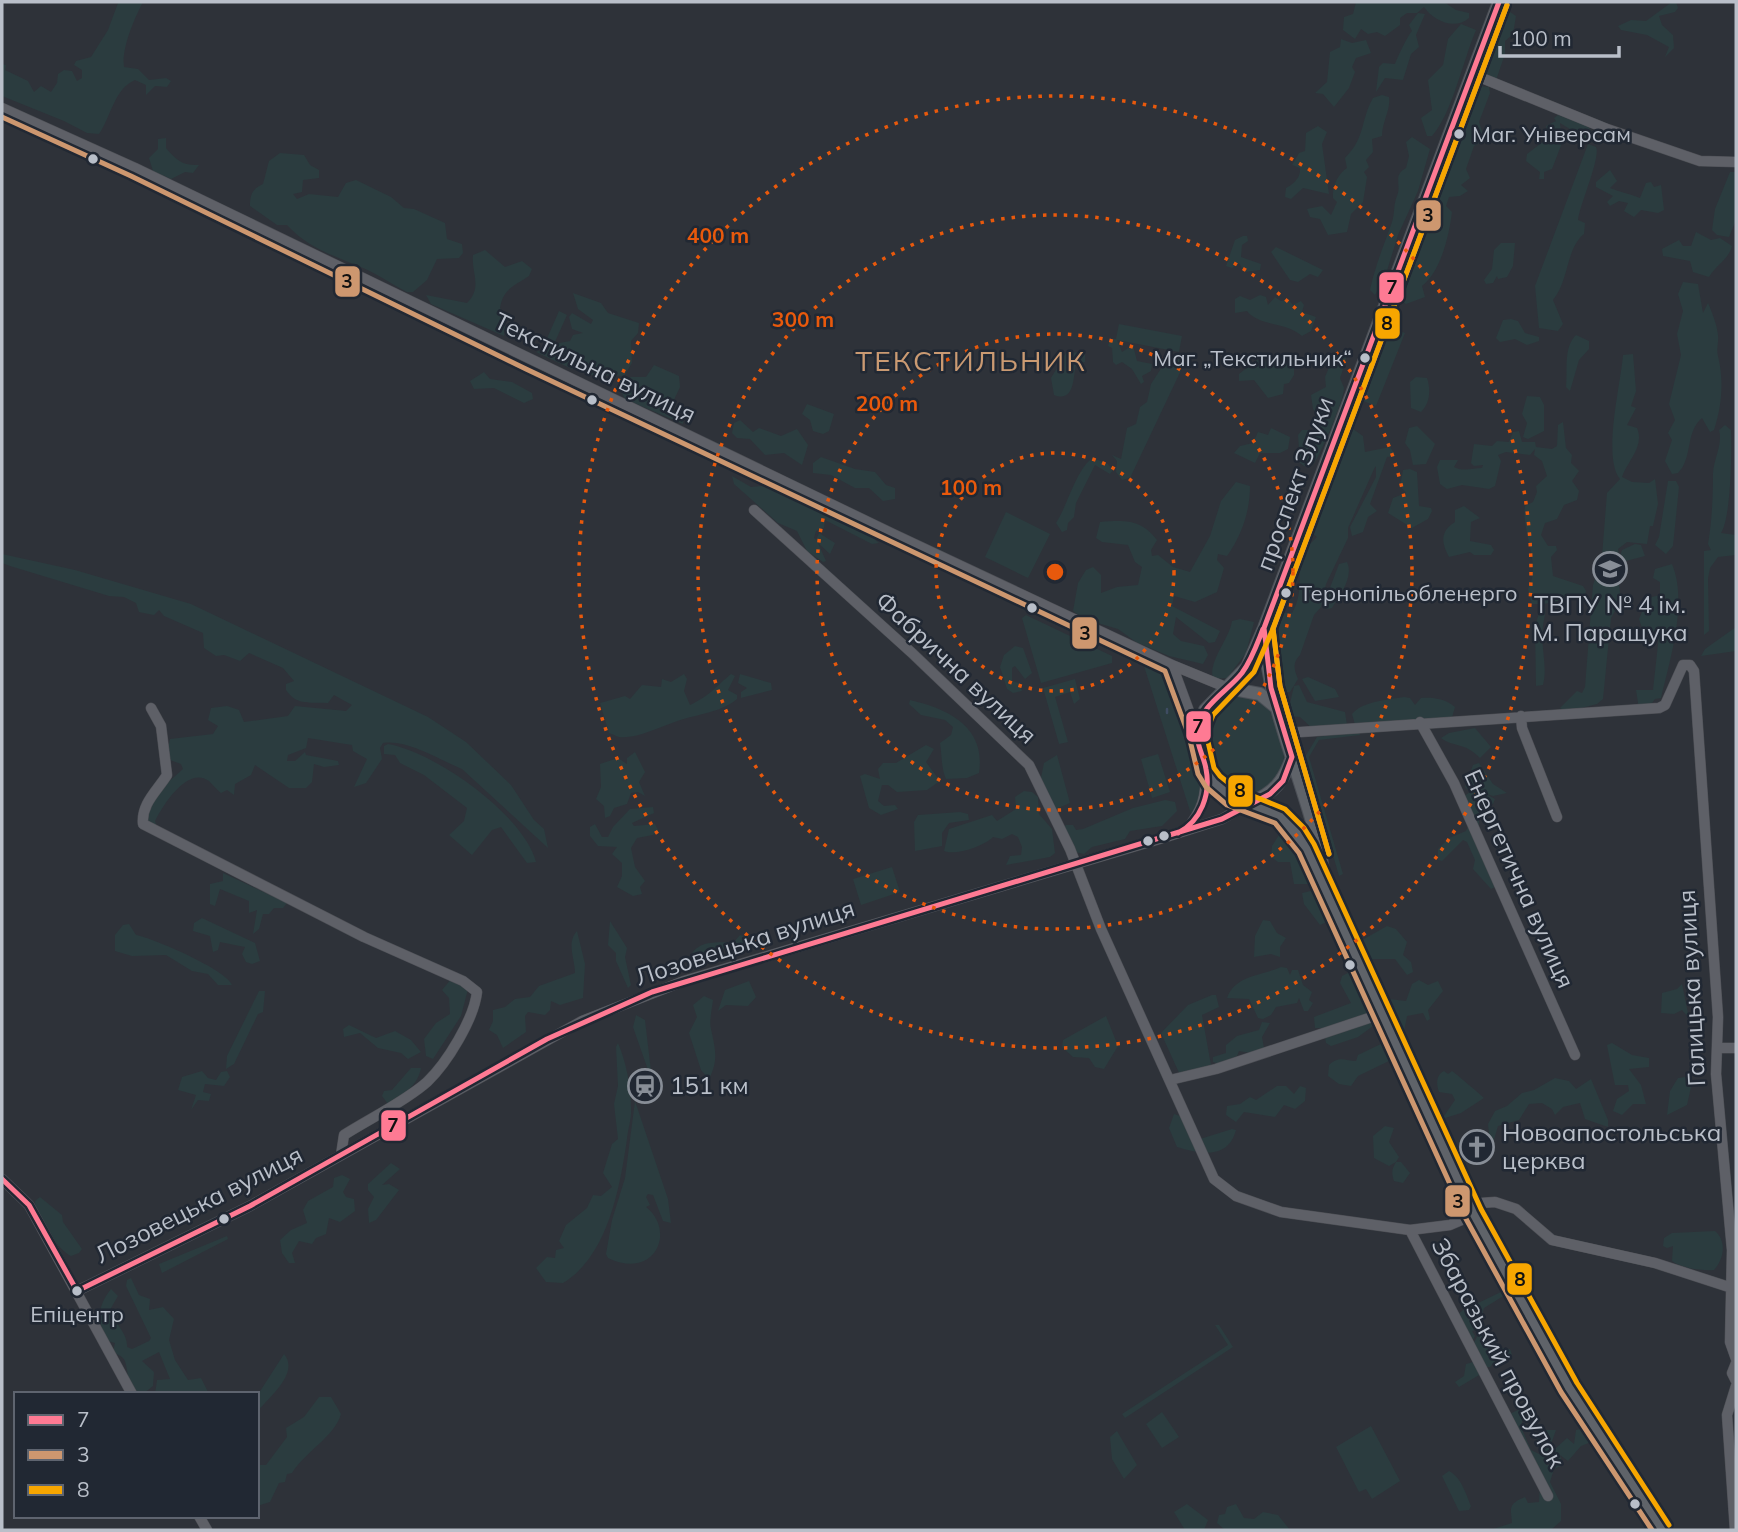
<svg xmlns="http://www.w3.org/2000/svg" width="1738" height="1532" font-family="Mulish,sans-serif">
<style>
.green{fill:#2b3c3f}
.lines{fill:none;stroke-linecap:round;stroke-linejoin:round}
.stream{stroke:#3e4c61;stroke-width:2.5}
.minor-casing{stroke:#4c4e54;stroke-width:11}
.major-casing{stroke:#4b4f56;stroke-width:14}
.minor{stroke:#5e6067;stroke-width:10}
.major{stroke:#5f6369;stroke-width:12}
.bus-1-casing{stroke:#212833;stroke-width:10}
.bus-2-casing{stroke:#212833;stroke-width:10}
.bus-3-casing{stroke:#212833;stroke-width:10}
.bus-1{stroke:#fe7a93;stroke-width:5}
.bus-2{stroke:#cd976f;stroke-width:5}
.bus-3{stroke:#f7a600;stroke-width:5}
.ring{fill:none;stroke:#e8590c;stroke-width:3.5;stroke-dasharray:3.5 7}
.bus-dot{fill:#b9bfc9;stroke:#212833;stroke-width:2.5}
.labels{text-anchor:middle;stroke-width:5;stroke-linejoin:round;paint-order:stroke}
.bus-label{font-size:22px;fill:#b9bfc9;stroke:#212833;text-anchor:start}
.street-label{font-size:24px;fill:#b9bfc9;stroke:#212833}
.poi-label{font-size:24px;fill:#b9bfc9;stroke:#212833;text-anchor:start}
.quarter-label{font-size:28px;letter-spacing:2px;fill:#ca9a72;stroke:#212833}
.centre{fill:#e8590c;stroke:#212833;stroke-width:3.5}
.ring-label{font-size:21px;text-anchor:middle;font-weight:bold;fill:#e8590c;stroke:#212833;stroke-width:5;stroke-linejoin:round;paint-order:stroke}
.line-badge{stroke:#212833;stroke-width:2.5}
.pale-badge-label{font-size:19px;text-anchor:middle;font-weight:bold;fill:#111}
</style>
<rect width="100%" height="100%" fill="#2e3239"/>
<!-- green -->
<path class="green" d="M143,2C135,17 121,49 124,67L138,69L149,80L166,78L171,81L167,87L155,86L146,95V85L135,80C114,89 111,117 99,134L87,133L64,121L2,96V64L6,65L5,70L28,81L34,92L41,86L51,92L57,83L58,74L64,70L72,71L77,81L82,78V70L74,65L76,61L91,57L108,30L118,3Z
M1356,2H1444L1456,10L1469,13V18C1454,31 1433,20 1424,7L1417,13H1407L1400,18V25L1385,36L1377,32L1368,34L1361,29L1355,39L1343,30L1344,17L1353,14Z
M1672,2H1676L1678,8L1675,12L1659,16L1662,25L1673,35L1674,48L1665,57L1669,47L1647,35L1621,30L1618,26L1631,20L1646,21Z
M1510,12L1516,16L1513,34L1505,41V54L1495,83L1483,76C1485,57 1493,23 1510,12Z
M1418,13L1425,14L1416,35L1419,47L1411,54L1403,80L1385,78L1376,92L1379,67L1383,63L1395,64C1397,58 1408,35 1412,31L1409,25Z
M1461,24L1476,30C1463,60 1452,114 1432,136H1427L1421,118L1432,110L1428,80L1443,65L1448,39Z
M1341,39L1352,43L1366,40L1371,53L1356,58L1352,67L1355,72L1349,88L1334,107L1323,94L1315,93L1327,82L1330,52L1340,47Z
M1479,86L1489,87L1490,93L1479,122L1485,140L1474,146L1466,169L1470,178L1461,185L1468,191L1460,196L1449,197L1446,206L1452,212C1449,236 1441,271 1422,286L1425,297L1406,304L1396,297L1397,289L1417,241V231L1431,207L1450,158L1467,102Z
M1382,95L1389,97C1391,109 1382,122 1382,136L1372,139L1373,152L1366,160L1369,167L1364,172L1367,177L1363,202L1351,214L1347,232L1328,235L1320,219L1310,217L1307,209L1322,206L1331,215L1337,202L1333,198C1332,186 1338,174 1347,168L1345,158C1366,137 1360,121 1373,98Z
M1558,115L1587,125L1596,138L1591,142L1560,123L1562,143L1552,169L1544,172V179H1539L1540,172L1526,161L1527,154L1544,141L1548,133L1546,126L1556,121L1554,118Z
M1318,126L1327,132L1322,144L1329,194L1303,188L1291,199L1285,197L1286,188C1294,184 1301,177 1300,168L1292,165L1299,153L1305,151L1306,133Z
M1412,137L1430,149L1418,191L1398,235L1386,274L1375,295L1370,290C1375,266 1384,245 1392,222C1395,213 1393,206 1397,196C1402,184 1392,176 1406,168L1409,156L1406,142Z
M166,138V148C176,160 183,166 199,165L193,173L185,172L171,179L153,171L149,158L158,149V139Z
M1588,144L1596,147C1601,157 1580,204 1578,220L1585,223L1584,234C1566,248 1569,281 1553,300L1563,324L1558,331L1539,328L1535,286Z
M280,153L304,155L310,165L319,170V178L303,180L302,192L293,194L297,199L309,194L338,197L346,183L356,180L391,197L404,208L414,209L445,223L447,239L462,244L463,253L459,258L437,259L427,280L413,292H407C391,284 375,272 358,266C332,255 307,247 287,225H277L250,206C250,195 252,189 263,184L269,161Z
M1610,170L1617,181L1610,188C1620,192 1630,194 1640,198L1646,183L1651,182L1654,187L1661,185L1664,210L1658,213L1641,210L1634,217L1624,211L1628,203L1619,201L1610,206L1607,202L1613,196L1596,187V182Z
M1730,172H1736V220L1729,237L1717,235L1712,230L1715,209Z
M1696,232L1711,240L1720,238L1732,246C1729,259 1716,265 1709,277L1693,272L1690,261L1663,256L1662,249L1679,240L1683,246H1691Z
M1243,236H1247L1248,241L1242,245L1241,257L1261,264L1260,270L1244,272L1239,263L1232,268L1226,266L1235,240Z
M1501,243H1515L1513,266L1507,277L1498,279L1497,276L1493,283L1486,284L1484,280L1492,269L1494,250Z
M1276,247L1323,270L1318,277L1310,274L1298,282L1290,280L1271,252Z
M485,250L505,267L522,261L532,269L529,276C514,286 503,289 500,308L506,318L504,336L431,304L426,295L467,303C483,287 471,273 473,255Z
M1683,282L1698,284L1703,313L1708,303C1712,312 1717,325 1718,335C1719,342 1716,349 1718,356C1724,380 1722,406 1714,430L1710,432L1702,418C1685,432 1693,458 1678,473L1672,474L1665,461L1672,440L1668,433L1675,420L1669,404L1681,355L1677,334L1683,311L1678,294Z
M573,293L601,303L608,313L639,323L638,333L631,341L632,363L624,376L589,375L586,366L572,369L536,352L552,346L545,343L559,311L567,315L554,344L570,341L573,335L583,333L572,329L569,317L572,313L591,324L593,320L578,309Z
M1260,295L1266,297L1268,305L1275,297L1281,301L1289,300L1293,305L1301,301L1304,305L1302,312L1316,317L1311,331L1302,336C1285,321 1260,327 1247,311L1235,313V299L1240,296L1250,300Z
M1511,319L1518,321L1525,333L1539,337V341L1527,345L1515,339L1500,342L1496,338L1503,320Z
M1119,324L1182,336L1179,352L1117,340L1122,352L1133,345L1137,361L1152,364L1151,371L1142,376L1144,382L1141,384L1132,369L1122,362L1116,365L1113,362L1112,348L1108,346L1110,339H1116Z
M1386,325L1405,333L1376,406L1358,399Z
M1576,335L1589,341V349L1579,360L1570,391L1566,387C1568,369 1563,348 1576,335Z
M1085,352V362L1076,364C1073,377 1075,403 1054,395L1051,378L1066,353Z
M1340,354H1346V361L1340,378C1340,379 1344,387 1344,388C1344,400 1320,457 1312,466H1304L1300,463L1298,435L1302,430H1318L1320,417L1313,409L1311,395L1326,387L1325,377L1333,358Z
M1633,354L1636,391L1631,406L1636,408L1627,425L1637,428C1645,447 1627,461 1622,477L1632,482L1649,483L1655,479L1658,504L1653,526H1650L1647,544L1627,542L1618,549L1619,555L1607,560L1602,556L1607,493L1620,479C1602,458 1621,383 1623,355Z
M1177,356H1181L1184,364L1130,478L1122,480L1116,472L1117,461L1112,455L1121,459L1127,428L1136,424L1140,407L1147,402L1151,384L1162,367L1170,364Z
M1285,359L1294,363V375L1289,383L1284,384L1283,394L1268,398L1254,380L1239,381V374L1257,360L1278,363Z
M654,365L679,376L680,387L673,402H665L649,389L639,392L626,381L631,377H646Z
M484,372L490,379L512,382L532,393L533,399L524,403L494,388L474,389L470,381Z
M1416,377L1427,378C1431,390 1430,403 1421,412L1411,408L1410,382Z
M625,386C643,399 666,403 684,417L683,424L625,399L621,391Z
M1527,396L1540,397L1544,405V431L1528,439L1523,437L1527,423L1522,414Z
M807,404L834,414L829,431L823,434L813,431L810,420L802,414Z
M740,420L753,432L759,428L781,436L797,429L808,445L802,465L784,453L765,455L750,439L737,438L732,433L734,423Z
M1563,422L1566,448L1572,455L1571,463L1579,471L1572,481L1579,491L1577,500L1564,505L1557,519L1545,523L1541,535L1548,546H1556L1557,550L1551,557L1553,576L1583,586L1586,591L1585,595L1544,604C1547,612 1544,617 1543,626C1540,646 1548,666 1543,685L1536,686L1535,626L1542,604H1532L1528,589C1542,564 1521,532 1525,506L1533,502L1537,492L1536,486L1547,476L1542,461L1534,455L1535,449L1530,455L1506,452L1498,455L1501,461L1495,486L1489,489L1462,485L1447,489L1440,484L1437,467L1440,460H1458L1454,467C1463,472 1473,468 1482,468L1483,465L1474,466L1471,463L1474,444L1492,446L1497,441L1509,442L1513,432L1519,431L1522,442H1535L1536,447L1552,449L1557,446L1558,425Z
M1725,425L1731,430C1732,451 1731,518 1721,533L1736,535V555L1718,557L1710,568L1708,578L1709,631L1704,635V551L1711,550L1708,544C1712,521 1713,496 1713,473C1714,458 1723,444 1719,430Z
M1417,426L1435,444L1426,464L1413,465L1410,450L1405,443L1409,428Z
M1271,428L1290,437L1288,449L1280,453H1260L1255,463L1234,453L1240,446L1253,443L1258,432L1268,435Z
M1347,429H1353L1363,436L1365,452L1390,447L1396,456L1387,457L1370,504L1377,511L1368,517L1363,532L1352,536L1350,527L1376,477V466L1374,469L1348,528V538L1326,584L1321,607L1314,615L1300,655C1292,663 1294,669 1298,679L1290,692H1285L1274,668L1273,652L1279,642V626L1284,613H1292C1305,591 1296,570 1302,545L1311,543L1317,537L1311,532L1312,524L1332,471C1341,460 1340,443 1347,429Z
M821,457L855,469L875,472L886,485L895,488V499L883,501L869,488H855L831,475L813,473V463Z
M1093,458L1108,464L1113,470L1110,474L1095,465L1076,503L1074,517L1068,523L1067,530L1062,532L1056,523C1067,507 1077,467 1093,458Z
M1410,469L1417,472L1419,506L1431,508L1432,511L1428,519L1412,528L1388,513L1393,498L1406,493L1400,486L1403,470Z
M732,476L751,487L774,485L822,511L824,508L855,523L879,543L872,544L825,520L824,528L816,531L814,538L816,540L819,533L835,543L830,554L818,543L826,561L823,562L807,551L797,531L778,523L734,484Z
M1668,481H1676L1679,487L1673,546L1666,554L1655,545L1659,537Z
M1236,482L1250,486C1250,511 1242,535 1227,556L1218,554L1217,560L1224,568L1217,592L1195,602L1174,596L1172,606L1220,631L1215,642L1209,643L1176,617L1173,634L1181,641L1204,646L1208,655L1203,664L1169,656L1136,642L1118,629L1084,619L1073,611L1078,583L1086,570L1093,567L1101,575V593L1117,587L1138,585L1142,567L1135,562L1128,545L1102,542L1096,538L1100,522C1125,520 1141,519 1157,540L1151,550L1152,556L1158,555L1173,567L1190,572L1210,536L1221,501Z
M1464,506L1480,518L1471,522L1470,541L1491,545L1494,550L1491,555H1474L1470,552L1449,557C1441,543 1440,531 1455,522V510Z
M1006,512L1050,534L1028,578L985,557Z
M1635,544L1641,545L1645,556L1626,561L1618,575L1621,601L1611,618L1603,699L1597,704L1566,712L1560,708L1577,691L1582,693L1585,687L1593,585L1601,561L1611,562L1620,556L1622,550Z
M2,554L75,570L191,604L428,717L466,742L511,785L534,820L544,829L548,848L462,769C440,760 407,739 383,743L380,748L382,759L366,783L354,787L367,759L353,751L352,745L308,738L306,748L288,755L287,761H295L305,752L306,755L338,761L339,765L324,767L314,764L312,782L306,788H289L255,765L251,775L235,784L234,795L227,790L221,793C216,789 213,785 209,781C187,765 162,807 155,821L158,829L144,825L155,794L183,769L181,764L170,760L168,748L170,739L213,734L218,726L208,720L211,708L227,706L239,710L244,722L288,716L295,706L346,711L352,705L334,695L328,703C310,702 297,706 286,690V684L294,681L283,668L249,653L240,661L224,655L216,656L204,648L203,633L164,616L159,610L154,615L139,612L136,603L124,597L109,596L10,566L2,563Z
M1347,562C1354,577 1340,595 1332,608L1327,609L1323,606L1339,564Z
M1672,564C1688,602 1670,660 1661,698L1655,699L1648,708L1639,709L1636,690H1653L1659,635L1644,634L1639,619L1648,598L1660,595V582L1653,578L1655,569Z
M1025,603L1141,658L1138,664L1022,609Z
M1026,615L1112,656V663L1041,683L1022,618Z
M1240,619L1254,622L1246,653L1227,678L1213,679C1208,661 1229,640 1232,621Z
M1736,627V651L1701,656L1705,649Z
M1015,646L1023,648L1032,673L1025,679L1015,666L1012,668V681L1019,683L1022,691L1013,693L1007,689L1000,667L1004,655Z
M1148,661L1160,668L1169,680L1201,785V798L1191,814L1144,666Z
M684,674L687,679L684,691L690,705C711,695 715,687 731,674L735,676L728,690L737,695V699C719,714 694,714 672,723C657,728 636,739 619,737C618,737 610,733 609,733L600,703L625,696L630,699L642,685L661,687L662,679L671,682Z
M740,674L771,683L772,690L741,698V692L747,688L738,683Z
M1308,677L1335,689L1339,697L1315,701L1302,679Z
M1075,679L1080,699L1074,704L1070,692L1055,697L1068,742L1059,744L1043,688Z
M1299,685L1307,702L1345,712L1347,725L1313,729L1300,717L1287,716L1294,686Z
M1238,695C1249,696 1259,698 1268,706C1280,719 1290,763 1279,778C1232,839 1162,711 1238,695Z
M1404,697L1410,698L1415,705L1421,698C1433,697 1446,699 1455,707L1451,721L1356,728L1352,714C1363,701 1387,700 1404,697Z
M910,700C949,709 986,727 979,773L967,778L946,779C941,768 942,755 940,743L951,735L953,727L945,720L921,715L909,704Z
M1475,728L1491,747L1480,758C1465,742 1452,747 1441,738L1449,733Z
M1359,731L1360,735L1319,740L1309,757L1343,874L1339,876L1305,757L1317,737Z
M388,744C435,752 524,815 536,862L527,863L501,827L492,830L472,855L449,835L464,821L467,808L424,775L400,763L395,755L384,754V746Z
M926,745L934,749L926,762L940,781L927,790L897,792L888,785H882L878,801L884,806L895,805L898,809L881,815L869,808L860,776L865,774L880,779L878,769L883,763H896Z
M635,752L645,772L639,782L645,796L638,792L631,793L627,804L614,808L610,816L605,818L604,806L596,799L601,787L600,764L618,758L627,764V758Z
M1158,754L1170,792L1152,798L1141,759Z
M1057,755L1070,803L1056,809L1041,778L1044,763Z
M1479,763L1493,784L1507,793L1493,796L1484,793L1495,799L1493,804L1479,807V827L1463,797L1470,792L1465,787L1473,765Z
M1024,791L1032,792L1038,797L1039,814L1052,829L1055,853L1050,857L1006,865L1010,856L1021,855L1022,847L1018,837L1012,834L1002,839L993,837C984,846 956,856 944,851L949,829L992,815L997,821L1016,809L1015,797Z
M1165,800L1175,802L1177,811L1162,826L1130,831L1125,839L1092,847L1084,854L1075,852L1062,830L1066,825H1073L1076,830L1083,829L1133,808Z
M653,807L654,813L632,823L634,826L655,824L658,830L653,835L637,838L631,848L635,867L645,881L640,887L642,894L633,896L617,887L622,876V863L612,854L617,847L598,846L590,836V827L595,824L602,837H608L613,827L630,809Z
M960,812L968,814L969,820L949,823L942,833V846L915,851L914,822L918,815Z
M1468,826L1495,887L1491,889L1473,869L1475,860L1467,842L1463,840L1442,861L1438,860V849L1449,838L1466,831Z
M1279,835L1286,836L1293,850L1305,859L1304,870L1311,877L1308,884H1294L1290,862H1278L1271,857L1272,846Z
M892,867L900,892L861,905L853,879Z
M223,873L287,903L283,908H274L269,914H263L259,929L253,934L257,910L249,913V901L220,889L215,906L210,904V884L223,881Z
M1315,890L1322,893L1320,899L1329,921L1320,925L1304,904L1302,893Z
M202,918L255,943L260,961L252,964L246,962L242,954L245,947L220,942L218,950L213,952L210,936L193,931L194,923Z
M1263,920L1270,921L1277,933L1286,938L1280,947V957L1271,954L1254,957L1255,936Z
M610,921L627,948L625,957L631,985L628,988L616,961V953L608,945Z
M129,924L136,935C153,938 227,970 232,985H218L208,974L192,971L166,955L132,956L115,951V935L123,925Z
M1387,926L1396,929L1407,942L1403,955L1411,962L1413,972L1407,975L1395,959H1374L1364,962L1357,951V943Z
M577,931L585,964L583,998L560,1005L551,1001L550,1010L545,1015L528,1012L525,1016L526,1032L503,1048L497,1035L489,1030L493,1021V1010L505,1007L515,999L530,997L539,986L575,973C575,959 566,943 577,931Z
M762,931L768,932L757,939L696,957L691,955C700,939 719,943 734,942L740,935L752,938Z
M1281,967L1287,968L1290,975L1292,970H1298L1303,985L1312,992L1309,1000L1313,1003L1308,1011H1304L1299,998L1297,1003L1276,1007L1271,1015L1263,1019L1258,1018L1249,999L1227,998C1235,975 1261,976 1281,967Z
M1352,971C1363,985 1374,1008 1373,1026L1358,1037L1331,1046L1326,1043L1325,1037L1349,1029L1315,1028L1314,1017L1351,1003L1340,983L1342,976Z
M452,978L468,989L461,1016L433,1059L426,1056L424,1039L436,1023L450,1014L449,998L442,990Z
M1419,980L1428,985L1438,981L1443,991L1428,1010L1430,1019L1427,1021L1423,1013L1407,1016L1404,1031L1397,1037L1390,1021L1393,1017L1388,1008L1389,999L1406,1001L1412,984Z
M749,981L756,997L748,1006L726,1005L718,1011L725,990Z
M1682,984L1689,1018L1682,1010L1674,1014L1661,1013L1662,993L1677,989Z
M259,991H265L263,1012L258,1014L234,1064L226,1069L227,1056Z
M1212,995H1216L1219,1007L1202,1015L1211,1065L1180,1075L1161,1033L1188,1005Z
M704,996L713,1000C712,1009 709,1021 711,1029C715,1048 719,1060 709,1079L701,1070L689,1033L697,1017L693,1005Z
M636,1015L645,1020L651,1071L648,1070L633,1027Z
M1106,1016L1118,1046L1104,1069L1095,1067L1089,1058L1073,1057L1062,1047L1063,1040Z
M1262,1022L1270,1023L1262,1037L1264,1048L1251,1053L1239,1051L1237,1056L1220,1064L1213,1062V1057L1226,1053V1045L1237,1036L1259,1030Z
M349,1025L376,1038L395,1031L411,1040L421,1052L408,1059L401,1053L378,1048L360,1033L344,1037L343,1029Z
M618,1043C626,1062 631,1086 631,1107C632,1118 628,1128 627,1139C620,1187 608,1256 563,1283L546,1282L536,1268L547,1257L555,1258L556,1250L564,1248L559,1241L566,1225L587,1208L593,1195L601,1196L612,1187L603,1173L612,1144L618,1139L614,1104L618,1086L616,1047Z
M1383,1043L1389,1061L1358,1076L1351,1086L1339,1084L1328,1076L1329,1065C1339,1055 1346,1061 1356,1061L1358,1055Z
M1612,1043L1632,1055L1649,1058V1067L1629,1069L1641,1085L1646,1104H1633L1622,1115L1613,1111L1617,1099L1629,1091L1628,1085H1615L1607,1045Z
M411,1068H421C418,1085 403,1096 388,1104L382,1096L384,1091L392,1090Z
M202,1071L208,1078L216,1080L221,1072L227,1071L230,1077L224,1086L205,1084L203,1092L211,1094L209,1101L198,1100L191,1110L196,1095L178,1090L182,1077Z
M1444,1071L1448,1074L1452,1071C1454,1072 1482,1096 1484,1098L1461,1113L1442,1119L1455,1100L1452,1094L1439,1092C1436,1084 1436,1075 1444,1071Z
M1685,1077L1691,1087L1687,1105L1667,1115L1670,1091L1678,1078Z
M1555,1078L1569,1081L1576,1089L1591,1079L1608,1120V1127L1585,1119L1580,1103L1563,1107L1555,1115L1552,1109L1542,1103L1529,1104L1519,1120L1498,1126L1493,1143L1490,1142L1488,1124L1495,1111L1507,1106L1522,1093L1534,1090Z
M1277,1086H1286L1294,1094L1300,1086L1306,1088L1305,1101L1295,1109L1284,1105L1275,1117L1244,1112L1236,1122L1226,1115L1227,1106L1240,1104L1250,1097L1256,1100Z
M635,1101L668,1199L671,1223L663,1221L653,1195L648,1194L646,1197L650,1205L646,1207C676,1230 656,1281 608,1258L606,1254L612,1220L625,1178Z
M1174,1114L1183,1117L1197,1140L1232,1129L1236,1130C1228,1160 1200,1154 1177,1147L1169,1128Z
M1385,1126L1394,1128L1389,1142L1399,1157L1396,1162H1401L1410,1173L1403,1183L1394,1181C1391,1172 1392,1169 1396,1162L1389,1166L1374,1158L1373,1136Z
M391,1163L400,1169L382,1185L389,1184L399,1190L376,1220L369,1223L368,1209L374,1197L368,1190V1184Z
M342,1175L350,1179L343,1192L346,1197L354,1199L355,1211L340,1222L329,1218L326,1234L316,1238L312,1244L299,1241L292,1253L295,1263H289L282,1253L280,1240L291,1230L307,1223L303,1210L308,1201L333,1187L334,1178Z
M40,1197L62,1215L63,1222L82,1249L79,1253L71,1256C57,1249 35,1217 35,1201Z
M1715,1231C1727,1241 1724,1259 1714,1270C1702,1271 1681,1268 1672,1261L1673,1246L1667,1248L1663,1246L1664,1238L1672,1233Z
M227,1236L228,1239L162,1273L159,1264Z
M131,1278L139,1295L150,1299L149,1310L163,1307L174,1319L169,1340L175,1360L188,1380L201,1378L209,1394H155L157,1380L170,1379L159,1352L142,1361L154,1372L153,1386L143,1394H131C128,1385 128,1363 123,1358C120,1355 116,1354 113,1352L115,1343L108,1341C96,1322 97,1307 111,1289L118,1296L111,1308C113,1324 128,1332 127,1347L132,1349L149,1341L151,1338L126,1286L127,1280Z
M1503,1291L1505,1295L1484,1308L1482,1316L1473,1318L1479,1329L1472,1331L1475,1336L1472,1342L1457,1333L1455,1317L1463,1310L1474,1311V1305Z
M1215,1325H1219L1233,1347L1125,1418L1122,1414L1228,1345Z
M1478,1335L1483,1336L1485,1346L1510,1349L1512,1355L1506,1359H1497L1490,1367H1478L1479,1375L1459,1387L1455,1382L1464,1376L1466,1364L1473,1362L1476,1365L1466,1347L1472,1346Z
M284,1354C300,1373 269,1397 257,1412V1396Z
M319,1397H331L341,1414C335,1436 304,1453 292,1473L287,1474L285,1482L279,1483L270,1502L257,1506V1465H266L287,1437L286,1428L304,1417Z
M1525,1407L1521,1427L1531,1450L1545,1457L1546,1465H1551L1559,1455L1545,1452L1536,1438L1541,1430H1556L1550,1447L1556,1448L1567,1438L1574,1444L1576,1430L1581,1429L1590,1436L1591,1442L1581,1446L1568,1461L1560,1455L1563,1465L1554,1469L1550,1482L1561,1504V1521L1552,1529L1490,1530L1512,1523C1511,1509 1507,1504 1525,1497L1528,1503L1539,1502L1540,1485L1507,1415Z
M1162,1412L1179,1437L1162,1448L1146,1424Z
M1371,1426L1400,1481L1372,1499L1366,1489L1359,1492L1336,1447Z
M1117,1431L1137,1465L1124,1479L1112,1459L1110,1437Z
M1449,1471C1461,1477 1466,1494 1471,1506L1469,1510L1459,1511L1442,1476Z
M1187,1504L1208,1520L1204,1530H1185L1174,1512Z
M1236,1504L1244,1518L1254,1519L1263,1512L1278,1515L1290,1530H1225L1217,1523L1219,1515L1225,1514L1227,1507Z"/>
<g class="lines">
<!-- stream -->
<path class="stream" d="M1167,709V713"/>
<!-- minor casing -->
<g class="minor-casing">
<path id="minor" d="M1472,74L1607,129L1700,161L1736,162
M2,108L135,168L893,534L1172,665L1228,688
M754,510L912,653L1029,765L1070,849L1101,929L1214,1179L1236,1196L1281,1212L1410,1230L1450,1225L1464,1219L1481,1203L1495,1202L1516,1209L1552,1240L1655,1263L1732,1288
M1172,665L1197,733
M151,708L161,726L167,775C157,791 141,804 143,824L364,937L463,981L477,992C474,1019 447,1063 427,1082C406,1101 369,1119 344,1135L341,1155
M1521,716L1522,728L1557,817
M1420,722L1454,783L1575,1055
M1286,733L1659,708L1665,705L1683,665H1690L1694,671L1718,1017L1716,1074L1732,1250L1730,1342L1736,1359
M1186,830C1203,810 1206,797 1206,771
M1719,1048H1736
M1170,1080L1216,1069L1381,1014
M2,1179L29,1205L132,1394
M1410,1230L1548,1496
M77,1291L250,1206L582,1021L684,981L1166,837L1222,819L1250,803
M1736,1363L1732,1373L1736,1381
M199,1516L207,1530
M1735,1530L1727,1415L1736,1386"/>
</g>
<!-- major casing -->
<g class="major-casing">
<path id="major" d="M1499,2L1264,628L1247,667L1205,710L1197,733L1206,771L1213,782L1231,797L1280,816L1297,833L1307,849L1473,1213L1569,1388L1662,1530
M1264,632C1268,716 1311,792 1324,875
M1228,688L1260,694L1277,708
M1250,803C1274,793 1284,781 1292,757"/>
</g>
<!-- minor -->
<use href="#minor" class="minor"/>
<!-- major -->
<use href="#major" class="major"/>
<!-- bus-1 casing -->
<g class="bus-1-casing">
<path id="bus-1" d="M1178,833C1201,821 1211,794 1206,769C1204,756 1196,745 1197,732C1200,705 1227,692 1242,673C1252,659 1257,644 1263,629
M2,1179L29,1205L77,1291
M77,1291L250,1206L547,1039L652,992L1222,819L1270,794L1283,781L1292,757L1271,688L1264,628L1499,2"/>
</g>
<!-- bus-2 casing -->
<g class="bus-2-casing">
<path id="bus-2" d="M2,117L131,176L526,369L1165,671L1189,736L1198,774L1206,787L1227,805L1275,823L1299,853L1465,1217L1561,1392L1652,1530
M1329,854L1280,686L1273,629L1507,5"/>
</g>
<!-- bus-3 casing -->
<g class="bus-3-casing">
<path id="bus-3" d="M1507,5L1272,631L1254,672L1213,715L1206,733L1214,768L1220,776L1236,789L1285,809L1304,828L1314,844L1481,1209L1577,1383L1669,1525
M1273,628L1280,686L1329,854"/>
</g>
<!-- bus-1 -->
<use href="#bus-1" class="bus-1"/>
<!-- bus-2 -->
<use href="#bus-2" class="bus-2"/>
<!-- bus-3 -->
<use href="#bus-3" class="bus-3"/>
</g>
<!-- distance rings -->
<g class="ring">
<circle cx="1055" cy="572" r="119"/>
<circle cx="1055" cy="572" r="238"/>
<circle cx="1055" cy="572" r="357"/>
<circle cx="1055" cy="572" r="476"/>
</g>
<!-- icons -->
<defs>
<g id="university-ring" transform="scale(1.75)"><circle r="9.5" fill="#212833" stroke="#888e97" stroke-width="1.5"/><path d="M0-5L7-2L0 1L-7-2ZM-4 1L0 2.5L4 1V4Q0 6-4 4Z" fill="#888e97"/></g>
<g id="station-ring" transform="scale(1.75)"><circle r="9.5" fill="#212833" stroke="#888e97" stroke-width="1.5"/><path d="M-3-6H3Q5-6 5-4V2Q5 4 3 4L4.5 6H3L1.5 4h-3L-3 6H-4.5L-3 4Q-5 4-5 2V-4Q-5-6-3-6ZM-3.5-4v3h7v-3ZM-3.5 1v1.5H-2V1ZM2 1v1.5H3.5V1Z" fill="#888e97"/></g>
<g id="church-ring" transform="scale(1.75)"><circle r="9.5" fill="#212833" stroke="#888e97" stroke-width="1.5"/><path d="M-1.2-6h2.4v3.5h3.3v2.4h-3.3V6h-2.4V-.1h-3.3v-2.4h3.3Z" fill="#888e97"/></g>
</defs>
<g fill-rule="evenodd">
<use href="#university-ring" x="1610" y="569"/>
<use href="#station-ring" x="645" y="1086"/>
<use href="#church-ring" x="1477" y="1147"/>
</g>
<!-- markers -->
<g class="bus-dot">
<circle cx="1459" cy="134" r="6"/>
<circle cx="93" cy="159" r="6"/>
<circle cx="1365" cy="358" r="6"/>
<circle cx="592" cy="400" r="6"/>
<circle cx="1286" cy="593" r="6"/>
<circle cx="1032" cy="608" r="6"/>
<circle cx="1164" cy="836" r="6"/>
<circle cx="1148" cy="841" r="6"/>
<circle cx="1350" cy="965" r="6"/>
<circle cx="224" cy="1219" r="6"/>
<circle cx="77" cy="1291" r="6"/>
<circle cx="1635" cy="1504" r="6"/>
</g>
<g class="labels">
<!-- bus labels -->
<g class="bus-label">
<text x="1472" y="142">Маг. Універсам</text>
<text x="1352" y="366" text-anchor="end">Маг. „Текстильник“</text>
<text x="1299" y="601">Тернопільобленерго</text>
<text x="77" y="1322" text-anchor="middle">Епіцентр</text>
</g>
<!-- street labels -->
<g class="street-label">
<text transform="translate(595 368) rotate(26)" y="8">Текстильна вулиця</text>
<text transform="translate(1295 484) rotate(-70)" y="8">проспект Злуки</text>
<text transform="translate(956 668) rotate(43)" y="8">Фабрична вулиця</text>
<text transform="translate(1519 879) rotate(66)" y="8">Енергетична вулиця</text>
<text transform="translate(745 943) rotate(-18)" y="8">Лозовецька вулиця</text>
<text transform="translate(1692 988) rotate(-93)" y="8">Галицька вулиця</text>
<text transform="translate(199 1205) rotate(-27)" y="8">Лозовецька вулиця</text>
<text transform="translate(1498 1353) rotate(62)" y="8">Збаразький провулок</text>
</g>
<!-- poi labels -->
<g class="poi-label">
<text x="1610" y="613" text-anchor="middle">ТВПУ № 4 ім.<tspan x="1610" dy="28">М. Паращука</tspan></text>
<text x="670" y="1094">151 км</text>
<text x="1502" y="1141">Новоапостольська<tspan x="1502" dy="28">церква</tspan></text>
</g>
<!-- quarter labels -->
<g class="quarter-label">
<text x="971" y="371">ТЕКСТИЛЬНИК</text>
</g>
</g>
<circle cx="1055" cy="572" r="10" class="centre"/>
<g class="ring-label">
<text x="718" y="243">400 m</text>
<text x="803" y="327">300 m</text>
<text x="887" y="411">200 m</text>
<text x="971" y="495">100 m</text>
</g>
<g class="line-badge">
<rect x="1415" y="199" width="27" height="33" rx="7" fill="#cd976f"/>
<rect x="334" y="265" width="27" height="33" rx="7" fill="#cd976f"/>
<rect x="1378" y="271" width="27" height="33" rx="7" fill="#fe7a93"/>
<rect x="1374" y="307" width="27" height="33" rx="7" fill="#f7a600"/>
<rect x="1071" y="616" width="27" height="34" rx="7" fill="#cd976f"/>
<rect x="1185" y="710" width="27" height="33" rx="7" fill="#fe7a93"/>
<rect x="1227" y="774" width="27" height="34" rx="7" fill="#f7a600"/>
<rect x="380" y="1109" width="27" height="33" rx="7" fill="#fe7a93"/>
<rect x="1444" y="1184" width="27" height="34" rx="7" fill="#cd976f"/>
<rect x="1506" y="1262" width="27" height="34" rx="7" fill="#f7a600"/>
</g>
<g class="pale-badge-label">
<text x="1428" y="222">3</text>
<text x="347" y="288">3</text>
<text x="1392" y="294">7</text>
<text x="1387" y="330">8</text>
<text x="1085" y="640">3</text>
<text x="1198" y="733">7</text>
<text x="1240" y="797">8</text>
<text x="393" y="1132">7</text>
<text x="1458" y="1208">3</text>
<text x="1520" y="1286">8</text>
</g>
<!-- border -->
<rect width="1738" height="1532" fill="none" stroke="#b9bfc9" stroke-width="7"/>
<!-- legend -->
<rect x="14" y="1392" width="245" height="126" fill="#212833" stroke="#5e646f" stroke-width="2"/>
<rect x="28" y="1415" width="35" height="10" fill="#fe7a93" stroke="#5e646f" stroke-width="2"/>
<text x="77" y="1427" font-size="21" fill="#b9bfc9">7</text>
<rect x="28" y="1450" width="35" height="10" fill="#cd976f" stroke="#5e646f" stroke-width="2"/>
<text x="77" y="1462" font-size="21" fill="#b9bfc9">3</text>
<rect x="28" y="1485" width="35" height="10" fill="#f7a600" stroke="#5e646f" stroke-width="2"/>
<text x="77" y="1497" font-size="21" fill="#b9bfc9">8</text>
<!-- scale -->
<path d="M1500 46v10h119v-10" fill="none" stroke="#b9bfc9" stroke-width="3.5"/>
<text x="1510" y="46" font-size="21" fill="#b9bfc9" stroke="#212833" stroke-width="5" paint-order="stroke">100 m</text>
</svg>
